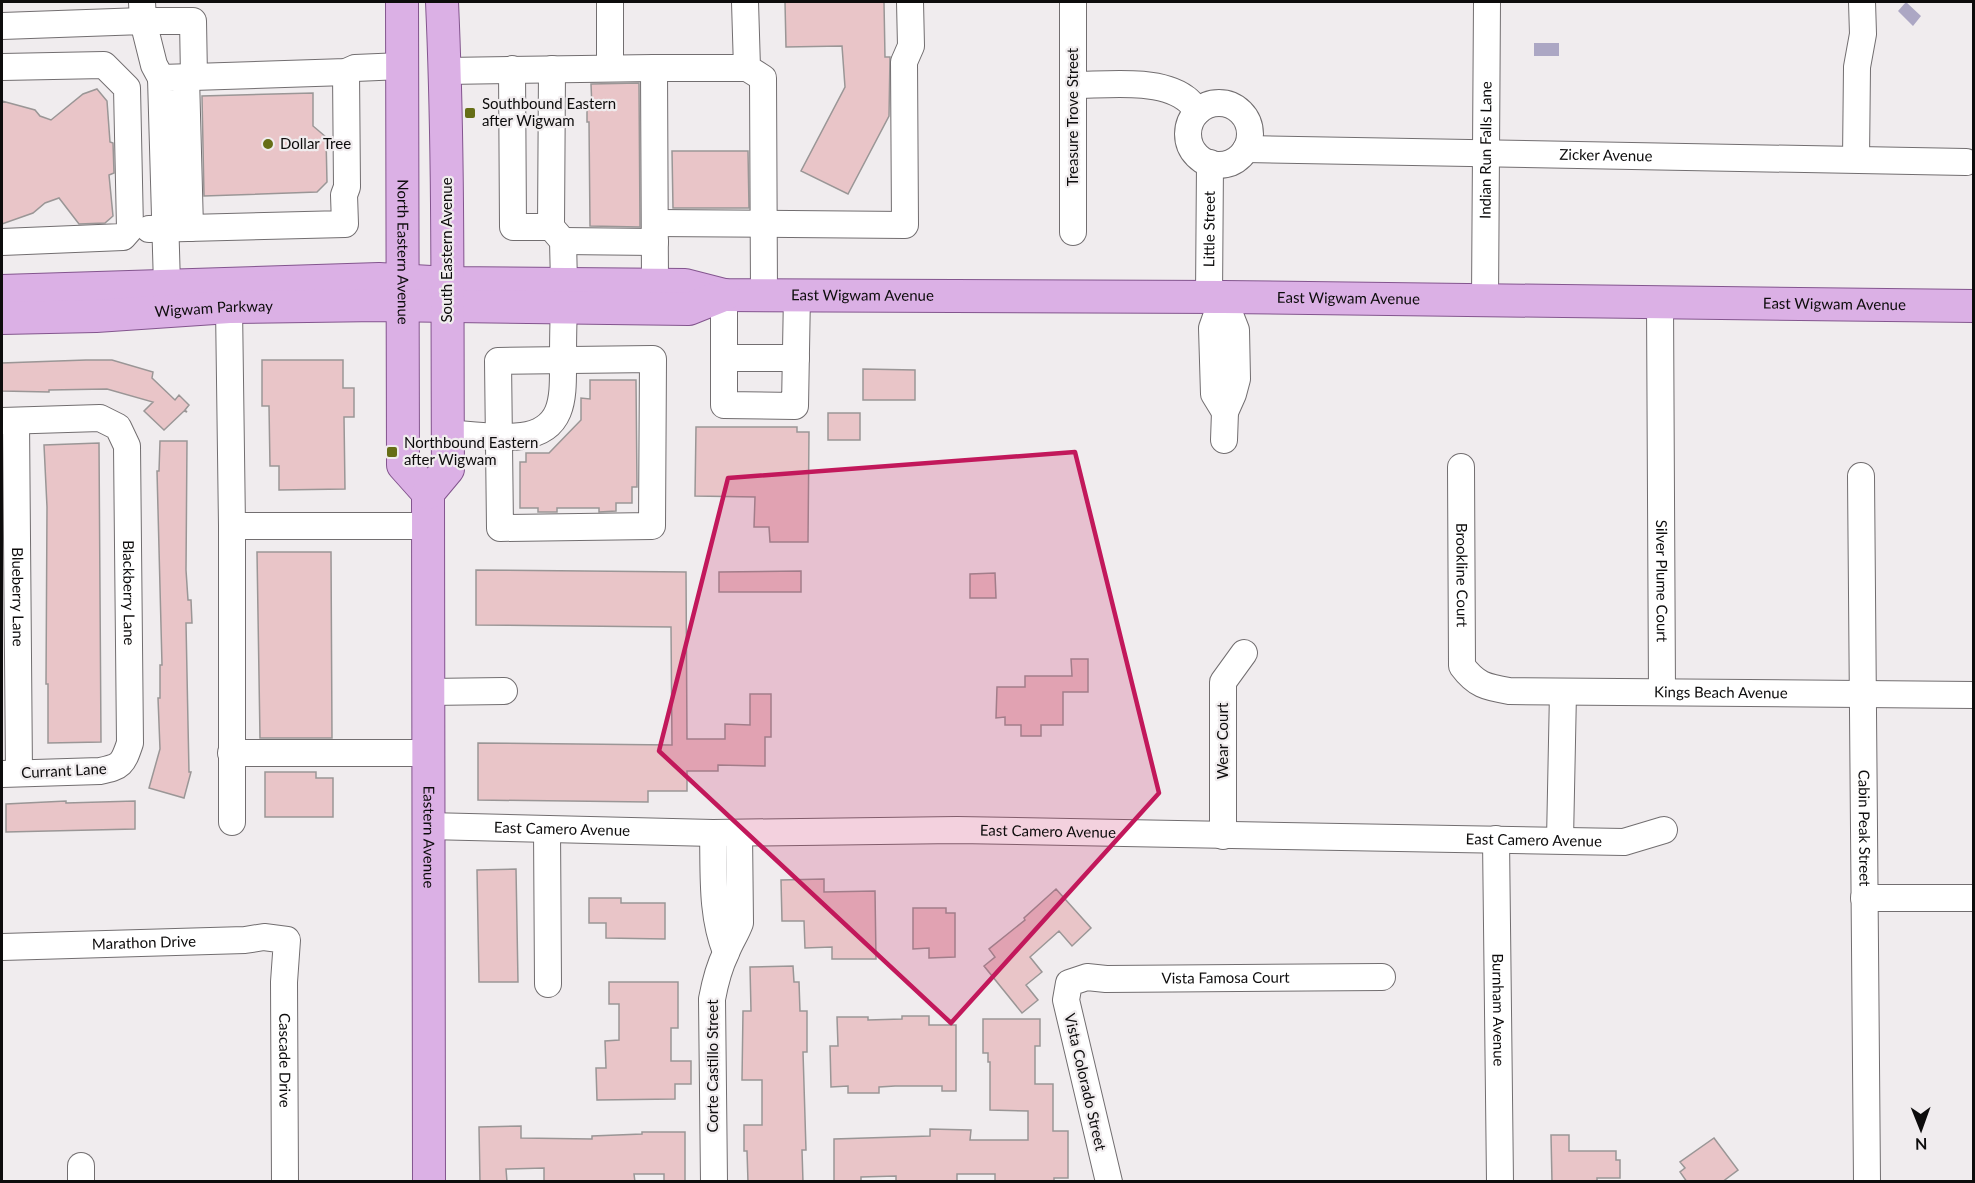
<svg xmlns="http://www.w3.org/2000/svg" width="1975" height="1183" font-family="Lato,sans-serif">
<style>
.water{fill:#aca7c4}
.building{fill:#e9c5c8;stroke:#9a9696;stroke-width:1.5}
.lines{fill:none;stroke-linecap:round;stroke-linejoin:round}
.minor-casing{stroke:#726e70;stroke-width:28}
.major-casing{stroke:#83558e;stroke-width:34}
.minor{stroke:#fff;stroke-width:26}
.major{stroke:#dbb0e5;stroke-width:32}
.marked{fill:#c2185b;fill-opacity:0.2;stroke:#c2185b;stroke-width:4.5;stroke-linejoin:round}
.poi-dot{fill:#666e16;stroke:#f0ecee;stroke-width:2}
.labels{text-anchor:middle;stroke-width:4.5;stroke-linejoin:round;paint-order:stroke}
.poi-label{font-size:15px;fill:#0d0c0c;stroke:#f0ecee;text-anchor:start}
.street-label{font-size:15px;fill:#0d0c0c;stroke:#f0ecee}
</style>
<rect width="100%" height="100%" fill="#f0ecee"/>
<!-- water -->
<path class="water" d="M1906,2L1921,16L1913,26L1898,11Z
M1534,43H1559V56H1534Z"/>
<!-- building -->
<path class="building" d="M785,2H884L885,57H890L889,116L848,194L801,171L845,87L842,46L786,47Z
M639,83L640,227L590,226L589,122H587V108H592L591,84Z
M97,89L107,101L110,142L113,143L114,173L109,175L113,216L105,223L79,224L59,198L45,203L33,213L2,224V101L35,110L40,116L51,120L83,94Z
M313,93V126L326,137L327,182L317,192L204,196L202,96Z
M672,151H748L749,208H673Z
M86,360H112L153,372L152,378L175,400L179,395L189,405L185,410L187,412L184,411L164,430L144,411L153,402L107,389L49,390V392L2,391V363Z
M262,360H343V388H354V417H344L345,489L279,490V466H270L269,406H262Z
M863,369L915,370V400H863Z
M590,380H636L637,487H632V503H616V511L599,512V508H557V512H538V508H520V462H526V453H549L581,420V398L590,399Z
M828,413H860V440H828Z
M696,427H797V432H809L808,542H770L769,527H754L755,497L695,496Z
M160,441H187L186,570L188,600H191L192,623H186L188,724L189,772H191L184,798L149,788L160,749L158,698H160V665H162L157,471H159Z
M99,443L101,742L48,743V684H46L47,507L44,445Z
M257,552H331L332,738H260Z
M476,570L686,572L687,739H725V724L750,725V694H771V737H765V766L718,765V771H687V791H648V802L478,800V743L672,745L671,627L476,625Z
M801,571V592H719V572Z
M995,573L996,598H970V574Z
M1071,659H1088V692H1063V725H1041V736H1021V725H1005V717L996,718L997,687H1025V676H1072Z
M265,772H316V778H333V817H265Z
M66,801V803L135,801V829L6,832V804Z
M516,869L518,982H479L477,870Z
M824,879V892L875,891L876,959H832V947L805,948L804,921H782L781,880Z
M1056,889L1091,928L1072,946L1059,931L1030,957L1042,972L1026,985L1038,1000L1022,1013L984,966L995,957L989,949L1025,920L1024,918Z
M589,898H621V903H665V939L606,938V923H589Z
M913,908H946V913H955V957L929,958V948L913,949Z
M793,966L794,982H799L800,1011H807V1052H803L806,1150H802L803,1182H748L747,1151H744V1125H762V1080H742L743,1011H751L750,967Z
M609,982H678V1028H671V1061H691V1084H675V1099L597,1100L596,1068H606L605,1041L619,1040V1004H609Z
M902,1016H929V1025H956V1091H942V1086H895L879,1087V1093H848V1086L831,1087L830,1046H838L837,1017H868V1020L902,1019Z
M983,1019H1040V1046H1035V1084H1053V1131H1068V1178H1054V1182H995V1174H957V1182H896V1176L861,1177V1182H834V1139L930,1136V1129L971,1130L970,1140H1028V1111L990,1110V1062H988V1053H983Z
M521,1126V1138L592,1139V1136L642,1134V1132H685V1182H664V1174H634L635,1182L544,1181V1168L506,1169L507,1182H480L479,1127Z
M1551,1135H1569V1151H1616V1160H1620V1178H1597V1182H1552Z
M1714,1138L1738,1170L1722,1182H1687L1680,1172L1685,1168L1680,1162Z"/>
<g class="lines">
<!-- minor casing -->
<g class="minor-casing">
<g id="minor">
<path d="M142,2L143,21H193L194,77"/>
<path d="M745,2L747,68L763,78L764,294"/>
<path d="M1073,2V232"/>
<path d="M2,26L143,21L154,65L161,78"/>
<path d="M2,67L104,65L127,88L130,229L123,237L2,242"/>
<path d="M610,68V2"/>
<path d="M512,69L513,227H551"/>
<path d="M552,69L551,227L563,241L564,283"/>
<path d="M445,71L654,68"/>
<path d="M186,77L190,228"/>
<path d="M1073,85C1105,85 1158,78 1185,98C1190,101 1194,107 1198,111"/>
<circle cx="1219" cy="134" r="31"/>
<path id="s1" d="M1246,149L1966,162"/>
<path d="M1856,159L1857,67L1863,34L1862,2"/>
<path d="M655,223L905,225L904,62L911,46L910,2"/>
<path d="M149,229L345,224L344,195L347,187L346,72"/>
<path d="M563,241L655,242"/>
<path d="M655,284L654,68H747"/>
<path d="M167,285L161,78L346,72L355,68L402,66"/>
<path d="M724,295V405L795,406L797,294"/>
<path id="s2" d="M1209,297L1210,163"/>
<path d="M1223,297L1236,330L1237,379L1233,394L1225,412L1224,440"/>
<path d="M1223,297L1212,328L1214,394L1225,412"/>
<path id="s3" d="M1485,300L1487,2"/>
<path id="s4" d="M1660,302L1662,692"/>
<path d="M229,307L232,526V822"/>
<path d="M724,358H796"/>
<path d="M653,359L652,526L500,528L498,361Z"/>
<path id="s5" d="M2,421L100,418L118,427L127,446L130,743C123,764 121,767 100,771L2,774"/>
<path id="s6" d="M16,421L19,773"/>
<path d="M448,433C472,435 498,439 522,436C564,430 563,398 563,365C563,346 563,327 564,308"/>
<path id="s7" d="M1461,467L1462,666C1476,685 1486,687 1509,691L1974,695"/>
<path id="s8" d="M1861,476L1867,1182"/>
<path d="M232,526H428"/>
<path d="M428,692L504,691"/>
<path d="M231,753H429"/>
<path id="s9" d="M428,826L713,833L957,830L1624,842L1664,830"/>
<path d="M547,829L548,984"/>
<path d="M713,833C714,873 711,914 726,952"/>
<path d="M1223,836V682L1244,653"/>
<path id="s10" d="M1496,839L1500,1182"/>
<path d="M1560,840L1563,692"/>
<path d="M1864,898H1974"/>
<path id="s11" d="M2,947L245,940L264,937L287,940L284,982L285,1182"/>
<path d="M81,1166V1182"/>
<path d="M714,1182L712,999C715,983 719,967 726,953C730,942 736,934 740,923L739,833"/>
<path id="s12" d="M1109,1182L1066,1000L1069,983L1087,977L1106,979L1382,977"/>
</g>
</g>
<!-- major casing -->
<g class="major-casing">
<g id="major">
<path id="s13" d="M402,2L403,465L428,493"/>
<path id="s14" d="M2,291L379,279L448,283L685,285L724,295L1223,297L1974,306"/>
<path id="s15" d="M2,318L96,316L229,307L379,305L689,309L724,295"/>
<path id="s16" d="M428,493L429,1182"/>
<path d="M428,493L448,469C447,313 449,157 442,2"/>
</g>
</g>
<!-- minor -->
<use href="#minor" class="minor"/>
<!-- major -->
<use href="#major" class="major"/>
</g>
<!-- marked area -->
<path class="marked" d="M1075,452L1159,793L951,1023L659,751L728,478Z"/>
<!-- markers -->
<g class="poi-dot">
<rect x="464" y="107" width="12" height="12" rx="3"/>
<circle cx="268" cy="144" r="6"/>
<rect x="386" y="446" width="12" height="12" rx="3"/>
</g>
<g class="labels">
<!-- poi labels -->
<g class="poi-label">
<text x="482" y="109">Southbound Eastern<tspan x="482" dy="17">after Wigwam</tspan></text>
<text x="280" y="149">Dollar Tree</text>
<text x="404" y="448">Northbound Eastern<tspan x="404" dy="17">after Wigwam</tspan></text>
</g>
<!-- street labels -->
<g class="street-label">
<text transform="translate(1073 117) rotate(-90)" y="5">Treasure Trove Street</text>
<text dy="5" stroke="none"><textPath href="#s3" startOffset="150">Indian Run Falls Lane</textPath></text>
<text dy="5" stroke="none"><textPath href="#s1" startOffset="360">Zicker Avenue</textPath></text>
<text dy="5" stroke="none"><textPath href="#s2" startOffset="68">Little Street</textPath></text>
<text transform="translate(447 250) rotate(-90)" y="5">South Eastern Avenue</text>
<text dy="5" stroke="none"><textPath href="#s13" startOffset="250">North Eastern Avenue</textPath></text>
<text dy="5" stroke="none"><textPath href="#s14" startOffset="862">East Wigwam Avenue</textPath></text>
<text dy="5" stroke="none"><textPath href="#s14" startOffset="1348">East Wigwam Avenue</textPath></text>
<text dy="5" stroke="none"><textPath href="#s14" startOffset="1834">East Wigwam Avenue</textPath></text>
<text dy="5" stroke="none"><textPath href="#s15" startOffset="212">Wigwam Parkway</textPath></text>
<text dy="5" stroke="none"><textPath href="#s7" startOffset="108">Brookline Court</textPath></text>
<text dy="5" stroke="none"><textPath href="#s4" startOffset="279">Silver Plume Court</textPath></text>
<text dy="5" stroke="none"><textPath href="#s5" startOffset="286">Blackberry Lane</textPath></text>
<text dy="5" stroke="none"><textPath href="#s6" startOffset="176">Blueberry Lane</textPath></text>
<text dy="5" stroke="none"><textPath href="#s7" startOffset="466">Kings Beach Avenue</textPath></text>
<text transform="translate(1223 741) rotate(-90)" y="5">Wear Court</text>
<text transform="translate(64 771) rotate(-3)" y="5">Currant Lane</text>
<text dy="5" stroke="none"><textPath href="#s9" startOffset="134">East Camero Avenue</textPath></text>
<text dy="5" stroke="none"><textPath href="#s8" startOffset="352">Cabin Peak Street</textPath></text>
<text dy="5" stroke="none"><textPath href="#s9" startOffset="620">East Camero Avenue</textPath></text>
<text dy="5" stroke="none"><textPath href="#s16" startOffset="344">Eastern Avenue</textPath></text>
<text dy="5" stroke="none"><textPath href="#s9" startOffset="1106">East Camero Avenue</textPath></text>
<text dy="5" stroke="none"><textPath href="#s11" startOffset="142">Marathon Drive</textPath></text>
<text dy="5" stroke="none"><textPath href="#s12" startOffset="362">Vista Famosa Court</textPath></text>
<text dy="5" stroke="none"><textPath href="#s10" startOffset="171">Burnham Avenue</textPath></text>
<text dy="5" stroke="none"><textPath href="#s11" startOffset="406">Cascade Drive</textPath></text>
<text transform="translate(713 1066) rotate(-90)" y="5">Corte Castillo Street</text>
<text transform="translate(1085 1082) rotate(77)" y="5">Vista Colorado Street</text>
</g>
</g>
<!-- border -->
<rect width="1975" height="1183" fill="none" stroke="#0d0c0c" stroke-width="6"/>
<!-- north arrow -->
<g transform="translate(1921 1129) rotate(179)" stroke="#f0ecee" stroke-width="4.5" paint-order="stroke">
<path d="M0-4.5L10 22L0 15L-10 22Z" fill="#0d0c0c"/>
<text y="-9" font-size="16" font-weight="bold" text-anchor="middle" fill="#0d0c0c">N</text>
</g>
</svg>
